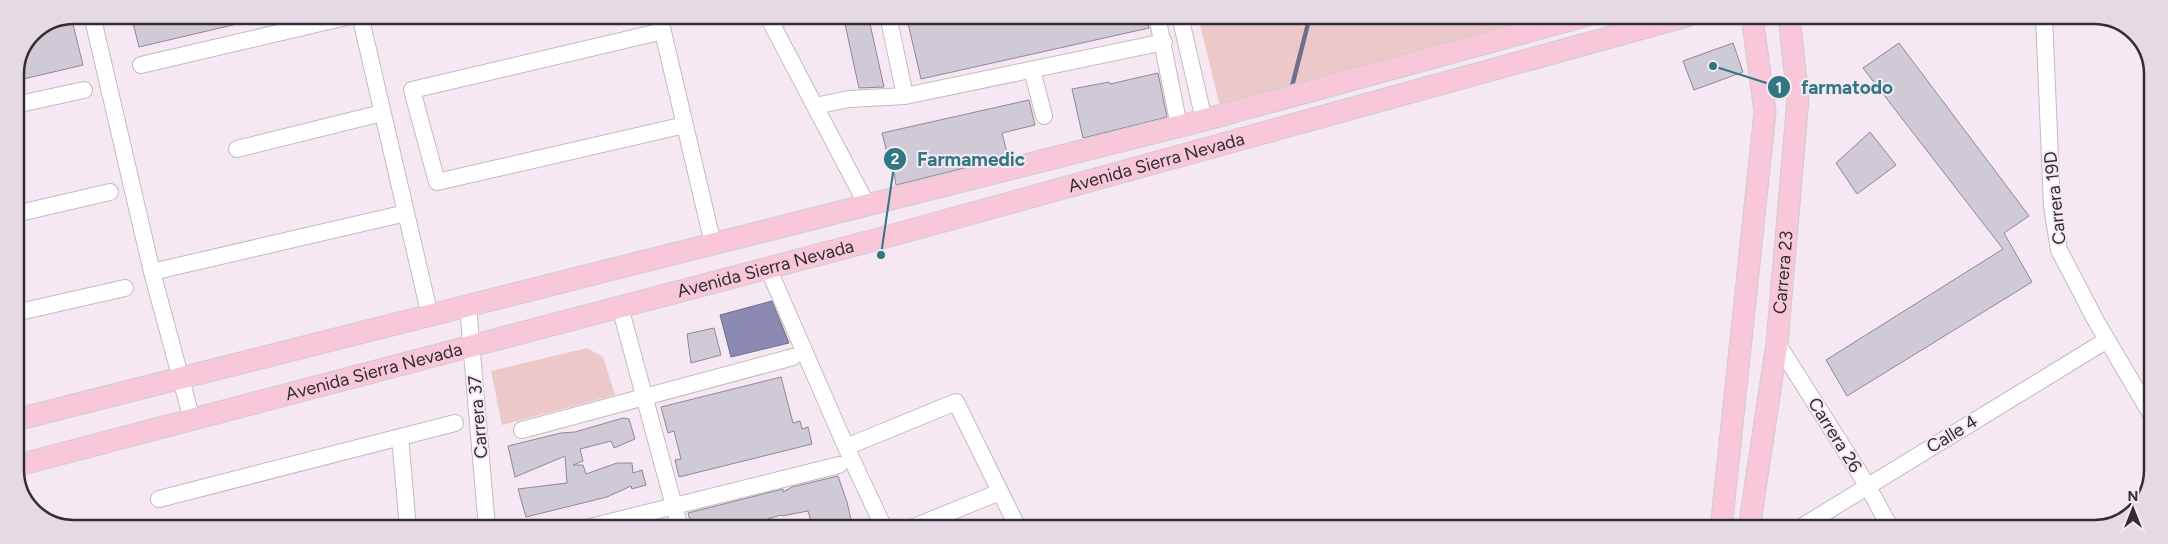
<svg xmlns="http://www.w3.org/2000/svg" width="2168" height="544" font-family="Figtree,sans-serif">
<style>
.green{fill:#ecc9c8}
.water{fill:#8a8ab2;stroke:#706e8b}
.lines{fill:none;stroke-linecap:round;stroke-linejoin:round}
.stream{stroke:#706e8b;stroke-width:4.5}
.building{fill:#d0cad7;stroke:#8f8895}
.minor-casing{stroke:#c6b9c3;stroke-width:18}
.major-casing{stroke:#cecdce;stroke-width:23}
.minor{stroke:#fff;stroke-width:16}
.major{stroke:#f8c7d9;stroke-width:21}
.labels{text-anchor:middle;stroke-width:4;stroke-linejoin:round;paint-order:stroke}
.street-label{font-size:18px;fill:#322d31;stroke:#f5e8f2}
.rim{fill:none;stroke:#322d31;stroke-width:2.5}
.leader{fill:none;stroke:#307683;stroke-width:2}
.callout-dot{fill:#307683;stroke:#f5e8f2;stroke-width:2}
.mark-label{font-size:15px;text-anchor:middle;font-weight:bold;fill:#fff}
.callout-label{font-size:19px;text-anchor:middle;font-weight:bold;fill:#307683;stroke:#f5e8f2;stroke-width:4;stroke-linejoin:round;paint-order:stroke}
</style>
<rect width="100%" height="100%" fill="#f5e8f2"/>
<!-- green -->
<path class="green" d="M1198,16H1540V29L1222,115Z
M587,348L603,357L615,395L502,425L491,371Z"/>
<!-- water -->
<path class="water" d="M772,301L789,343L731,357L720,315Z"/>
<g class="lines">
<!-- stream -->
<path class="stream" d="M1291,90L1310,16"/>
</g>
<!-- building -->
<path class="building" d="M131,15H254V20L139,47Z
M843,15H868L884,87L859,88Z
M71,16L83,65L15,81V73L32,32Z
M941,16H1146L1149,28L921,79L908,23Z
M1733,43L1743,72L1694,90L1683,61Z
M1899,43L2029,216L2004,233L2032,282L1847,396L1826,360L2003,249L1863,68Z
M1158,73L1167,117L1083,138L1072,89L1109,82L1110,84Z
M1029,100L1035,125L1002,133L1008,157L896,185L892,161H889L882,133Z
M1870,132L1896,165L1857,194L1836,163Z
M714,328L721,355L691,363L687,334Z
M781,377L793,423L800,421L802,429L808,427L812,444L679,477L675,460L681,459L674,431L668,433L661,407Z
M623,418L629,419L635,439L614,448L611,441L580,449L583,461L573,465H583L586,474L617,463H632L633,473L642,470L646,485L632,489L631,486L607,497L526,517L518,489L567,483L565,456L515,477L508,446L561,433L575,432Z
M838,476L847,502L853,528H813L808,511L782,516L781,515L751,524L728,528H692L688,513L783,489V492L792,487Z"/>
<g class="lines">
<!-- minor casing -->
<g class="minor-casing">
<path id="minor" d="M92,15L152,272L192,420
M360,15L430,316
M659,15L713,244
M767,15L867,205
M888,15L905,96
M1157,16L1179,126
M1180,16L1204,120
M2044,16L2052,206L2059,250L2096,321L2152,416
M663,31L412,90L437,182L685,125
M141,65L355,15
M1032,70L1044,116
M15,105L84,90
M815,106L849,99L905,96L1164,42
M237,149L382,113
M15,214L110,192
M768,268L846,447L884,528
M152,272L406,213
M468,306L487,528
M620,307L680,528
M15,313L125,288
M1777,343L1867,485L1891,529
M522,430L793,357
M400,437L408,528
M846,447L956,402L1018,528
M159,499L455,423
M586,528L839,465
M911,528L1000,492
M1798,529L2107,340"/>
</g>
<!-- major casing -->
<g class="major-casing">
<g id="major">
<path d="M15,420L1204,120L1585,16"/>
<path id="s1" d="M15,466L886,237L1687,16"/>
<path d="M1721,529L1765,112L1752,16"/>
<path id="s2" d="M1749,529L1777,343L1798,99L1789,16"/>
</g>
</g>
<!-- minor -->
<use href="#minor" class="minor"/>
<!-- major -->
<use href="#major" class="major"/>
</g>
<g class="labels">
<!-- street labels -->
<g class="street-label">
<text dy="6" stroke="none"><textPath href="#s1" startOffset="1181">Avenida Sierra Nevada</textPath></text>
<text transform="translate(2055 198) rotate(-96)" y="6">Carrera 19D</text>
<text dy="6" stroke="none"><textPath href="#s1" startOffset="776">Avenida Sierra Nevada</textPath></text>
<text dy="6" stroke="none"><textPath href="#s2" startOffset="259">Carrera 23</textPath></text>
<text dy="6" stroke="none"><textPath href="#s1" startOffset="371">Avenida Sierra Nevada</textPath></text>
<text transform="translate(478 417) rotate(-95)" y="6">Carrera 37</text>
<text transform="translate(1952 434) rotate(-31)" y="6">Calle 4</text>
<text transform="translate(1835 435) rotate(58)" y="6">Carrera 26</text>
</g>
</g>
<!-- crop -->
<path d="M0 0H2168V544H0ZM74 24H2094A50 50 0 0 1 2144 74V470A50 50 0 0 1 2094 520H74A50 50 0 0 1 24 470V74A50 50 0 0 1 74 24Z" fill="#e5d9e3" fill-rule="evenodd"/>
<path class="rim" d="M74 24H2094A50 50 0 0 1 2144 74V470A50 50 0 0 1 2094 520H74A50 50 0 0 1 24 470V74A50 50 0 0 1 74 24Z"/>
<!-- callouts -->
<path class="leader" d="M1713 66L1779 87M881 255L895 159"/>
<g class="callout-dot">
<circle cx="1713" cy="66" r="5"/>
<circle cx="881" cy="255" r="5"/>
<circle cx="1779" cy="87" r="12"/>
<circle cx="895" cy="159" r="12"/>
</g>
<g class="mark-label">
<text x="1779" y="93">1</text>
<text x="895" y="164">2</text>
</g>
<g class="callout-label">
<text x="1847" y="94">farmatodo</text>
<text x="971" y="166">Farmamedic</text>
</g>
<!-- north arrow -->
<g transform="translate(2133 509)" stroke="#f5e8f2" stroke-width="4" paint-order="stroke">
<path d="M0-4L9 19L0 12L-9 19Z" fill="#322d31"/>
<text y="-8" font-size="14" font-weight="bold" text-anchor="middle" fill="#322d31">N</text>
</g>
</svg>
